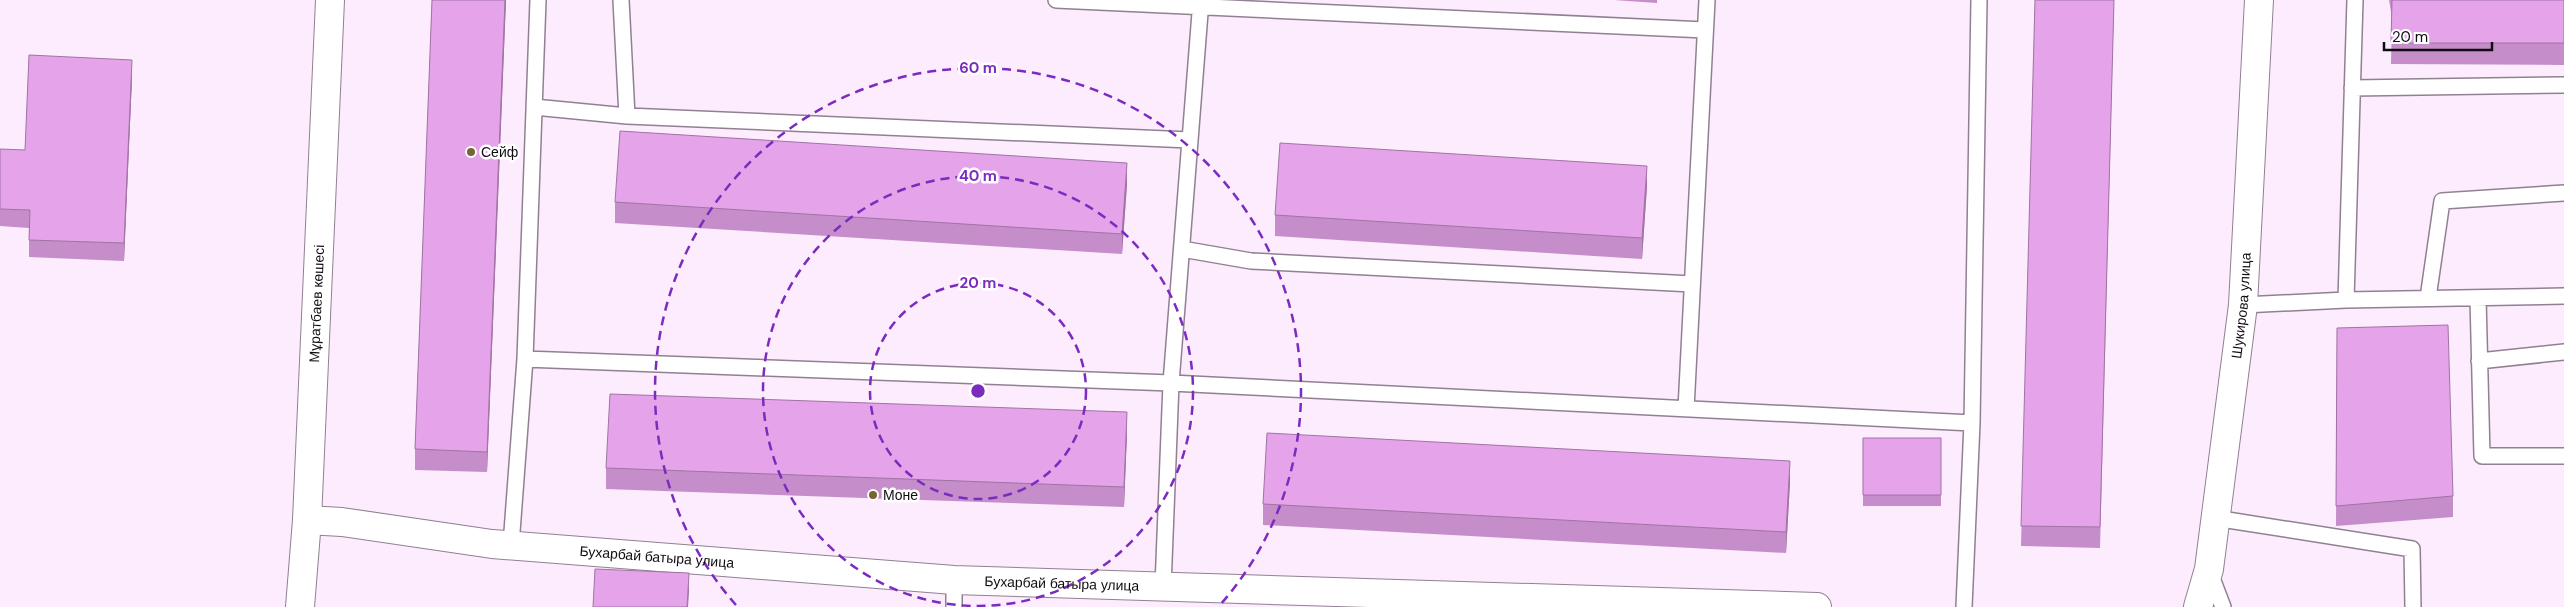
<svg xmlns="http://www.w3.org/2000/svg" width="2564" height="607" font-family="'DM Sans',sans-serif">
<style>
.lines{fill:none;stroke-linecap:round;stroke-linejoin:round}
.lane-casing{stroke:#908191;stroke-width:18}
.street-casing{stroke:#908191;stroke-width:30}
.secondary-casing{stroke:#908191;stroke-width:30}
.lane{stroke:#fff;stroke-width:15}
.street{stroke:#fff;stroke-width:28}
.secondary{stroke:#fff;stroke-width:28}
.wall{fill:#c58dc9}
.shaded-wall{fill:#a073a4}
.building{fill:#e5a4ea;stroke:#a073a4}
.ring{fill:none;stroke:#7b2cbf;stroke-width:2.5;stroke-dasharray:9 6}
.poi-dot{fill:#796332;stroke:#fff;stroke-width:2}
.labels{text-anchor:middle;stroke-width:5;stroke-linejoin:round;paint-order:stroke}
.poi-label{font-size:14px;fill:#110c11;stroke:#fff;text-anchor:start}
.street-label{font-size:14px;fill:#110c11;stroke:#fff}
.centre{fill:#7b2cbf;stroke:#fff;stroke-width:2.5}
.ring-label{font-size:15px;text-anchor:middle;font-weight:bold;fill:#7b2cbf;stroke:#fff;stroke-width:5;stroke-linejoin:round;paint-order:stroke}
</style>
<rect width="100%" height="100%" fill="#fcecfd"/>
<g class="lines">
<!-- lane casing -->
<g class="lane-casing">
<path id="lane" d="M621,0L627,116
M1056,0L1705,30
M2352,88L2564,85
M534,107L627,116L1190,140
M1182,249L1251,261L1692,284
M2428,298L2442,201L2564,193
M2478,298L2482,456H2564
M2346,300L2355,0
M2243,305L2346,300L2564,296
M525,359L1171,383L1972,423
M2479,361L2564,352
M1686,409L1707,0
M2215,518L2412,549L2413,607
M511,545L525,359L538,0
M2210,573L2223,607
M1163,587L1171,383L1201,0
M954,607V580
M1964,607L1972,423L1979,0"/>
</g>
<!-- street casing -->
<g class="street-casing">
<g id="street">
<path id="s1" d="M307,520L342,522L492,544L954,580L1817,607"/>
<path id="s2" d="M2198,607L2209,569L2243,305L2259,0"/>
</g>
</g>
<!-- secondary casing -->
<g class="secondary-casing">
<g id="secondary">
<path id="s3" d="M300,607L307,520L330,0"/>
</g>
</g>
<!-- lane -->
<use href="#lane" class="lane"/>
<!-- street -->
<use href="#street" class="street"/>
<!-- secondary -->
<use href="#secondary" class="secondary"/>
</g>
<!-- wall -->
<path class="wall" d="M432,0H506L487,472L415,470V449Z
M1614,0H1657V3Z
M2035,0H2114L2100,548L2021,546Z
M2389,0H2564V65L2391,64L2392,17Z
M132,78L124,261L29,257V228L0,226V149L25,150Z
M1127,184L1122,254L615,223V202Z
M1647,186L1642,259L1275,236V215Z
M2337,328L2453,496V517L2336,526Z
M1127,433L1124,507L606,489V468Z
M1863,438H1941V506H1863Z
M1790,482L1786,553L1263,525V504Z"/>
<!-- shaded-wall -->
<path class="shaded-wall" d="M505,0H506L487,472V452Z
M132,60V78L124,261V243Z
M1127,163V184L1122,254V234Z
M1647,166V186L1642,259V238Z
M1127,412V433L1124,507V487Z
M1790,461V482L1786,553V532Z
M689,573V591L688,607H687Z"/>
<!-- building -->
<path class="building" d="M432,0H505L487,452L415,449Z
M2035,0H2114L2100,527L2021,526Z
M2392,0H2564V43H2391Z
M29,55L132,60L124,243L29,240L30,210L0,209V149L25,150Z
M620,131L1127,163L1122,234L615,202Z
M1280,143L1647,166L1642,238L1275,215Z
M2448,325L2453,496L2336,506L2337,328Z
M610,394L1127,412L1124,487L606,468Z
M1267,433L1790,461L1786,532L1263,504Z
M1863,438H1941V495H1863Z
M595,569L689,573L687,607H593Z"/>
<!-- distance rings -->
<g class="ring">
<circle cx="978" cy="391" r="108"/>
<circle cx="978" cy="391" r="215"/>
<path d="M736 605A323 323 0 1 1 1220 605"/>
</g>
<!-- markers -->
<g class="poi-dot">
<circle cx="471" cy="152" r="5"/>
<circle cx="873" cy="495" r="5"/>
</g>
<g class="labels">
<!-- poi labels -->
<g class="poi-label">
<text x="481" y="157">Сейф</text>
<text x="883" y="500">Моне</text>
</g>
<!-- street labels -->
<g class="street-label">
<text dy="5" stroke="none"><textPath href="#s3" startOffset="304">Мұратбаев көшесі</textPath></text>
<text dy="5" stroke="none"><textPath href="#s2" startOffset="305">Шукирова улица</textPath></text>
<text dy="5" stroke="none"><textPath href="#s1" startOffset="352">Бухарбай батыра улица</textPath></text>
<text dy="5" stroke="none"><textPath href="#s1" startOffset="758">Бухарбай батыра улица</textPath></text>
</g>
</g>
<circle cx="978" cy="391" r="8" class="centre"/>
<g class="ring-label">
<text x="978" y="73">60 m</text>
<text x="978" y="181">40 m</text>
<text x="978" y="288">20 m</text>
</g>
<!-- scale -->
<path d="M2384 42v8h108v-8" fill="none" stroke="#110c11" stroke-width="2.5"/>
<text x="2392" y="42" font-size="15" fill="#110c11" stroke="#ffffff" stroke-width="4" paint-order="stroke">20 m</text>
</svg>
